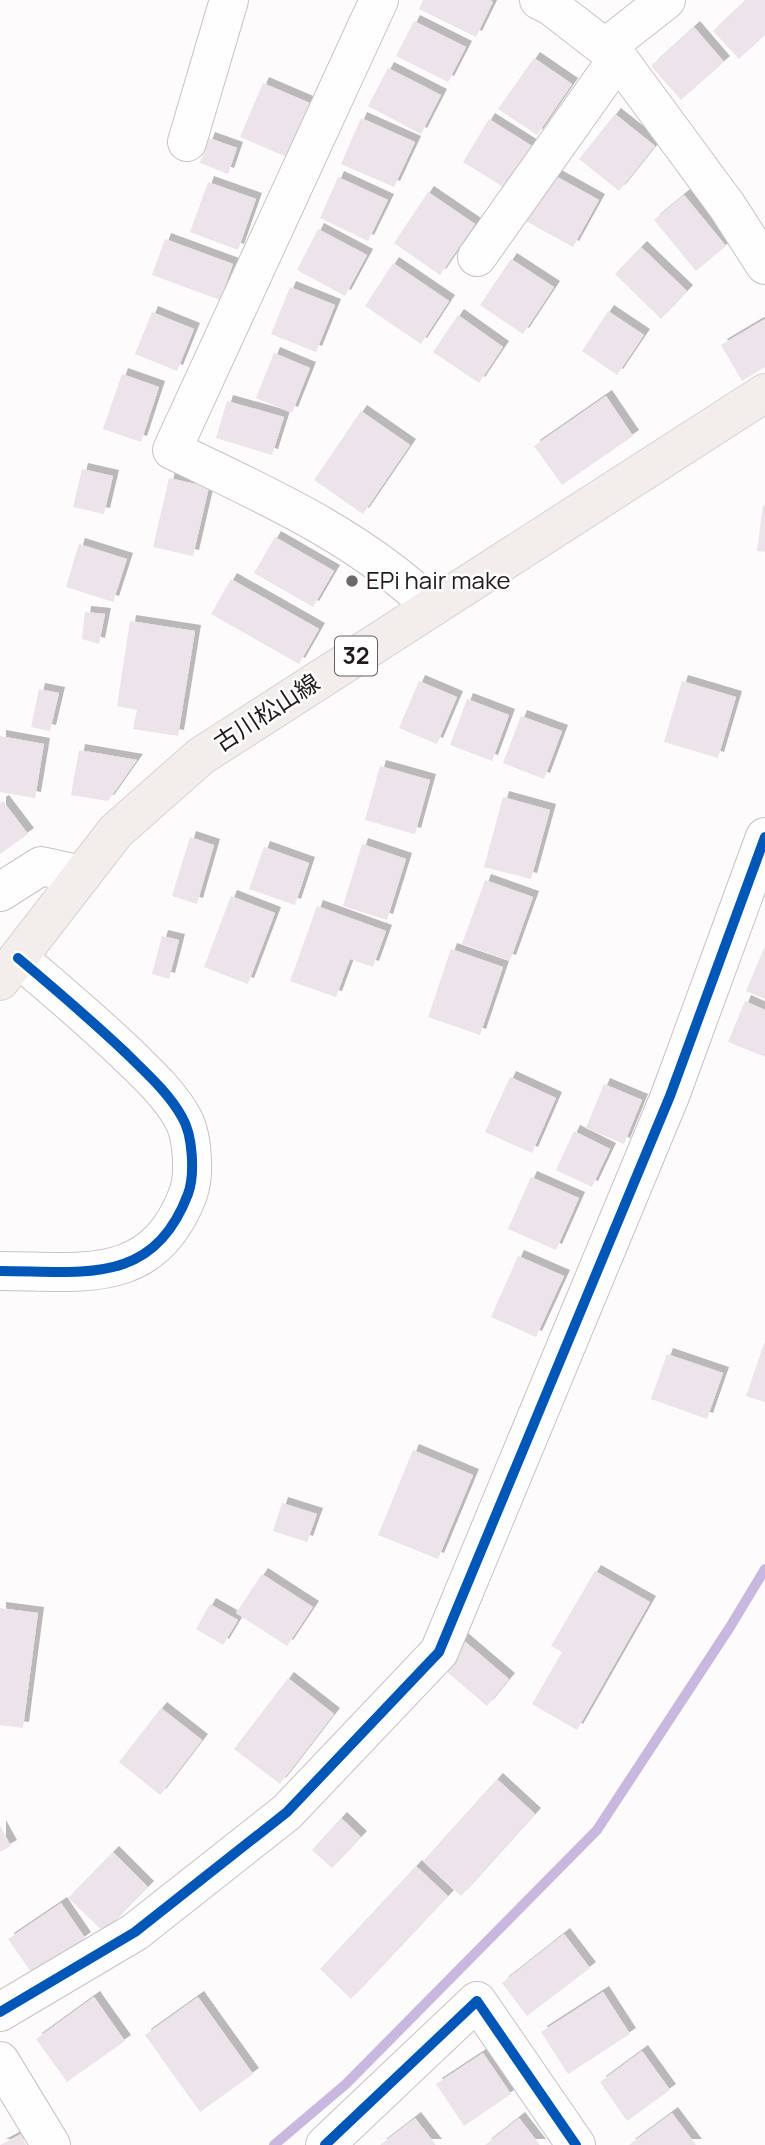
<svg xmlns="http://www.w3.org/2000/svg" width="765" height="2145" font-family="Manrope,'Noto Sans JP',sans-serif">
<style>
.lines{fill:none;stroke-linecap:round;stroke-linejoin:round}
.stream{stroke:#c8b8df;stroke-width:10}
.building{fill:#ede3eb;filter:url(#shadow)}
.minor-casing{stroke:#c8c2c3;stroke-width:40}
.major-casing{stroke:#d7d4d5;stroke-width:40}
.minor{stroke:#fffeff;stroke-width:38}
.major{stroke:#f3edec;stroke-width:38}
.cycleway-casing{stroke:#fff;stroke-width:15}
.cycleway{stroke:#0057b8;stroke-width:10}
.poi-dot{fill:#6f686a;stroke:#fff;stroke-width:2.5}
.labels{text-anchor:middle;stroke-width:5;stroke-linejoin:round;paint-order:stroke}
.shield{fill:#fff;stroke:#645e5f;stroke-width:2}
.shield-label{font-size:23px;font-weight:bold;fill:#22191b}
.poi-label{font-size:24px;fill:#22191b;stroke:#fff;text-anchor:start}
.street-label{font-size:24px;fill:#22191b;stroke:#fff}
</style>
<defs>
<filter id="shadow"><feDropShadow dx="6" dy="-6" stdDeviation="0" flood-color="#0004"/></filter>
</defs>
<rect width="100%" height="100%" fill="#fefbfc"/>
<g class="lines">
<!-- stream -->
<path class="stream" d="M274,2145L346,2084L597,1830L730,1627L765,1569"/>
</g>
<!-- building -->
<path class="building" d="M423,0H490L493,2L476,37L419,9Z
M746,0H765V35L739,59L713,31Z
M414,21L466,47L448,82L396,56Z
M694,27L724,62L681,100L651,66Z
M534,58L572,84L537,135L498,109Z
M388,68L441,95L421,134L368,106Z
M263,83L312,104L289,158L240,137Z
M615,114L655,146L619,191L579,159Z
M361,118L415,142L394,187L341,164Z
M489,119L532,146L505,188L463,162Z
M209,138L237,148L228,174L200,163Z
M552,174L599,200L573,247L526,221Z
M338,177L388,200L368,241L320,218Z
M208,182L256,199L238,250L190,232Z
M428,192L475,224L440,275L394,243Z
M684,195L726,246L696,271L654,220Z
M318,229L367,255L345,296L297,270Z
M165,239L233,264L220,300L152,275Z
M641,247L687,291L661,319L615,274Z
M511,259L554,287L523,334L480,305Z
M393,263L449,301L421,344L365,306Z
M290,287L335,305L316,352L271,334Z
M608,311L644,335L617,375L582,351Z
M152,312L194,329L177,371L135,354Z
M458,315L503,347L479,383L433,352Z
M765,319V367L742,381L721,345Z
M274,353L310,368L292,413L256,398Z
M122,374L159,387L141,442L103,429Z
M606,396L633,436L562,485L534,446Z
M227,401L284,417L272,455L216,438Z
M361,411L410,445L363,514L314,480Z
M82,469L113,476L104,514L73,507Z
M169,478L209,487L193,556L153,547Z
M763,505L765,506V552L757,551Z
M275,537L334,571L313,607L254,573Z
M79,544L127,559L113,602L66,587Z
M231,579L319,629L299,664L211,614Z
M85,612L105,614L99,644L82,639Z
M130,621L195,631L178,736L133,729L137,710L117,706Z
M419,681L457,697L437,744L399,728Z
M682,681L736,697L718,758L664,742Z
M39,689L59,693L50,731L31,727Z
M467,699L509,715L492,761L450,745Z
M521,716L562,731L544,779L503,763Z
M0,736L44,744L35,798L0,792Z
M79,750L137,760L108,801L71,795Z
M380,766L430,780L415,834L365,820Z
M503,797L550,810L531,879L484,867Z
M3,801L28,834L0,854V803Z
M190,837L214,845L197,904L172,896Z
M362,844L406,859L387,920L343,906Z
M264,847L309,863L295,905L249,889Z
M485,880L533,897L510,961L462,944Z
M231,896L275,913L248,984L204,967Z
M317,906L386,931L373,967L350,959L336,997L290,981Z
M162,936L179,940L169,979L152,974Z
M765,946V999L746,991Z
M451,949L503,967L480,1035L428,1017Z
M745,1001L765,1010V1057L728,1042Z
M510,1077L556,1098L532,1153L485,1132Z
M604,1084L642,1100L624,1144L586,1128Z
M574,1131L610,1149L592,1187L556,1170Z
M531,1177L579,1198L556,1250L508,1229Z
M518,1256L564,1276L536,1337L491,1317Z
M765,1341V1402L746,1396Z
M667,1354L723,1373L707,1419L651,1399Z
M413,1450L473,1475L438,1559L378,1535Z
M282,1503L317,1514L307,1542L273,1531Z
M595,1571L650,1602L577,1730L532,1704L562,1652L551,1646Z
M262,1574L313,1607L287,1646L236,1613Z
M210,1604L238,1620L223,1645L196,1629Z
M0,1608L38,1613L23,1728L0,1725Z
M462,1639L509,1679L487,1706L440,1666Z
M288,1678L334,1714L280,1784L234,1749Z
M161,1708L202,1740L160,1795L119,1762Z
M497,1779L535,1814L461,1896L423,1861Z
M341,1818L361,1837L332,1868L312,1850Z
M0,1826L11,1846L0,1852Z
M113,1852L148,1887L104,1932L68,1898Z
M416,1866L448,1896L351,1999L320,1969Z
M61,1903L85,1938L33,1975L8,1939Z
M564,1934L590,1968L527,2016L502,1983Z
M603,1992L630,2034L568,2074L541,2032Z
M94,1997L125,2041L67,2082L36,2039Z
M198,1997L253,2074L200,2112L145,2035Z
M642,2051L670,2090L627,2121L600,2082Z
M483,2053L511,2094L464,2126L436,2084Z
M672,2113L696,2145H629Z
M415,2118L436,2145H380Z
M519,2118L540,2145H485Z
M21,2134L26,2145H0Z"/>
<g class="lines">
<!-- minor casing -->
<g class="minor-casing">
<path id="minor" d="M379,0L172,450C263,494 359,536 432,607
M539,0L551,6L618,58L727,206L765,265
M605,48L666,0
M187,142L229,0
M477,257L618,58
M0,892L41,866L82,875
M0,1271C82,1271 153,1287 188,1194C195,1175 193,1135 182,1117C168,1092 146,1073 126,1053C91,1020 55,989 18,958
M0,2012L135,1932L287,1812L439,1652L670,1096L765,837
M0,2061L51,2145
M325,2145L477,2001L576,2145"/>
</g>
<!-- major casing -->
<g class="major-casing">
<path id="major" d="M0,981L116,831L201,756L765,393"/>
</g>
<!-- minor -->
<use href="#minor" class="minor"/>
<!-- major -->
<use href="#major" class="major"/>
<!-- cycleway casing -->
<g class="cycleway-casing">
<path id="cycleway" d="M0,1271C82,1271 153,1287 188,1194C195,1175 193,1135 182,1117C168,1092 146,1073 126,1053C91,1020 55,989 18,958
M0,2012L135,1932L287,1812L439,1652L670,1096L765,837
M325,2145L477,2001L576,2145"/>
</g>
<!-- cycleway -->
<use href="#cycleway" class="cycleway"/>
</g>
<!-- markers -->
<circle class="poi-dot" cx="352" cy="581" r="7"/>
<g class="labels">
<!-- shield labels -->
<rect class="shield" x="335" y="636.5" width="42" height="39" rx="5"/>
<g class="shield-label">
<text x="356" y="664">32</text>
</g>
<!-- poi labels -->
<g class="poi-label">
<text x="366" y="589">EPi hair make</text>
</g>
<!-- street labels -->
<g class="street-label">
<text transform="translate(267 713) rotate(-33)" y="8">古川松山線</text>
</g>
</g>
</svg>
